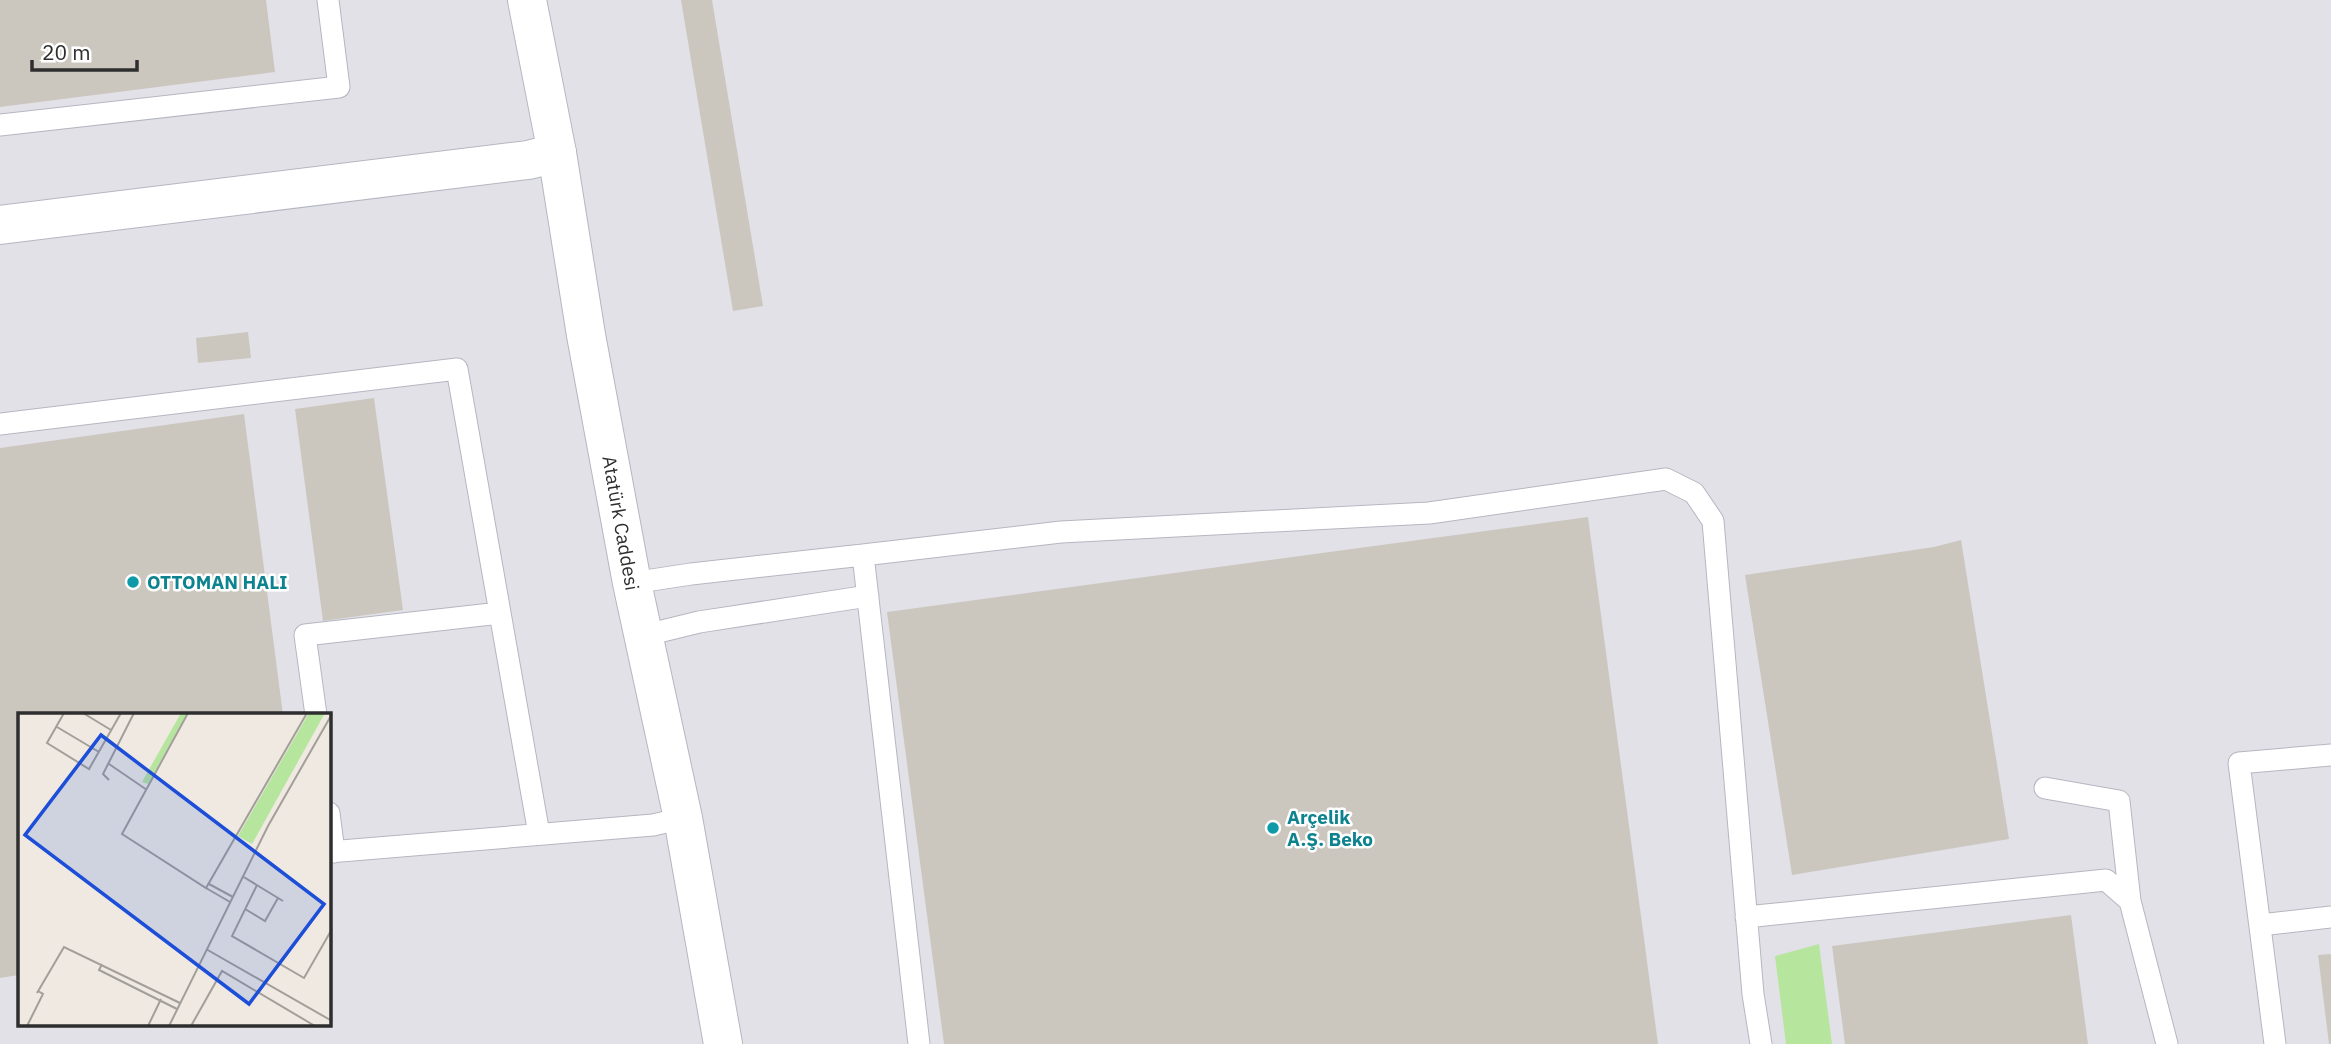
<svg xmlns="http://www.w3.org/2000/svg" width="2331" height="1044" font-family="'IBM Plex Sans',sans-serif">
<style>
.industrial{fill:#e3e1e8;fill-rule:evenodd}
.green{fill:#b6e59e}
.building{fill:#cbc7bf}
.lines{fill:none;stroke-linecap:round;stroke-linejoin:round}
.lane-casing{stroke:#b4b7c1;stroke-width:23}
.street-casing{stroke:#b4b7c1;stroke-width:40}
.secondary-casing{stroke:#b4b7c1;stroke-width:40}
.lane{stroke:#fff;stroke-width:21}
.street{stroke:#fff;stroke-width:38}
.secondary{stroke:#fff;stroke-width:38}
.culture-dot{fill:#0f9aa8;stroke:#fff;stroke-width:2.5}
.labels{text-anchor:middle;stroke-width:5;stroke-linejoin:round;paint-order:stroke}
.street-label{font-size:19px;fill:#2e2e2e;stroke:#fff}
.culture-label{font-size:19px;font-weight:bold;fill:#0d838f;stroke:#fff;text-anchor:start}
.inset-road{fill:none;stroke:#a29e99;stroke-width:2}
.view{fill:#1d4ed8;fill-opacity:0.15;stroke:#1d4ed8;stroke-width:3.5}
.inset-edge{fill:none;stroke:#2e2e2e;stroke-width:3.5}
</style>
<rect width="100%" height="100%" fill="#efe9e1"/>
<!-- industrial -->
<path class="industrial" d="M0,0H2331V1044H0ZM19,715H329V1025H19Z"/>
<!-- green -->
<path class="green" d="M1819,944L1832,1044H1786L1775,956Z"/>
<!-- building -->
<path class="building" d="M0,0H266L275,72L0,107Z
M681,0H712L763,306L733,311Z
M248,332L251,358L198,363L196,338Z
M374,398L403,610L323,621L295,409Z
M244,414L283,715H19V975L0,978V448Z
M1588,517L1658,1044H944L887,612Z
M1961,540L2009,839L1792,875L1745,575L1934,547Z
M2071,915L2088,1044H1845L1832,946Z
M2331,954V1044H2329L2318,955Z"/>
<g class="lines">
<!-- lane casing -->
<g class="lane-casing">
<path id="lane" d="M0,125L339,87L328,0
M0,424L457,369L539,834
M632,583L691,574L863,555
M642,636L699,622L868,596
M316,715L305,635L500,613
M2045,788L2119,801L2130,901L2167,1044
M329,813L334,852
M329,852L653,825L683,818
M1746,917L2106,880L2130,901
M2260,925L2331,917
M919,1044L863,555L1061,532L1429,513L1666,479L1694,493L1713,521L1753,994L1761,1044
M2275,1044L2239,763L2331,755"/>
</g>
<!-- street casing -->
<g class="street-casing">
<path id="street" d="M0,225L528,160L557,153"/>
</g>
<!-- secondary casing -->
<g class="secondary-casing">
<path id="secondary" d="M527,0L557,153L586,335L632,583L683,818L723,1044"/>
</g>
<!-- lane -->
<use href="#lane" class="lane"/>
<!-- street -->
<use href="#street" class="street"/>
<!-- secondary -->
<use href="#secondary" class="secondary"/>
</g>
<!-- markers -->
<g class="culture-dot">
<circle cx="133" cy="582" r="7"/>
<circle cx="1273" cy="828" r="7"/>
</g>
<g class="labels">
<!-- street labels -->
<g class="street-label">
<text transform="translate(621 523) rotate(80)" y="7">Atatürk Caddesi</text>
</g>
<!-- culture labels -->
<g class="culture-label">
<text x="147" y="589">OTTOMAN HALI</text>
<text x="1287" y="824">Arçelik<tspan x="1287" dy="22">A.Ş. Beko</tspan></text>
</g>
</g>
<!-- overview -->
<g transform="translate(18 713)">
<rect width="313" height="313" fill="#efe9e1"/>
<path d="M163,0H169L130,71L124,69ZM291,0H307L234,131L220,123Z" fill="#b6e59e"/>
<path class="inset-road" d="M46,0L29,30L71,56L103,0M65,0L93,17M170,0L104,121L188,175L289,0M39,14L81,39M91,51L129,77M91,67L85,61L116,0M224,163L265,188M191,171L215,184M239,172L214,223L286,265L314,216M188,175L212,189M227,196L247,208L260,185M188,236L314,308M84,251L81,257L159,296M19,280L46,234L162,290M9,313L25,281L20,278M130,313L143,286M151,313L250,113L314,1M173,313L204,258L297,313"/>
<path class="view" d="M83,22L306,191L231,291L7,122Z"/>
<rect width="313" height="313" class="inset-edge"/>
</g>
<!-- scale -->
<path d="M32 60v10h105v-10" fill="none" stroke="#2e2e2e" stroke-width="3.5"/>
<text x="42" y="60" font-size="21" fill="#2e2e2e" stroke="#ffffff" stroke-width="5" paint-order="stroke">20 m</text>
</svg>
